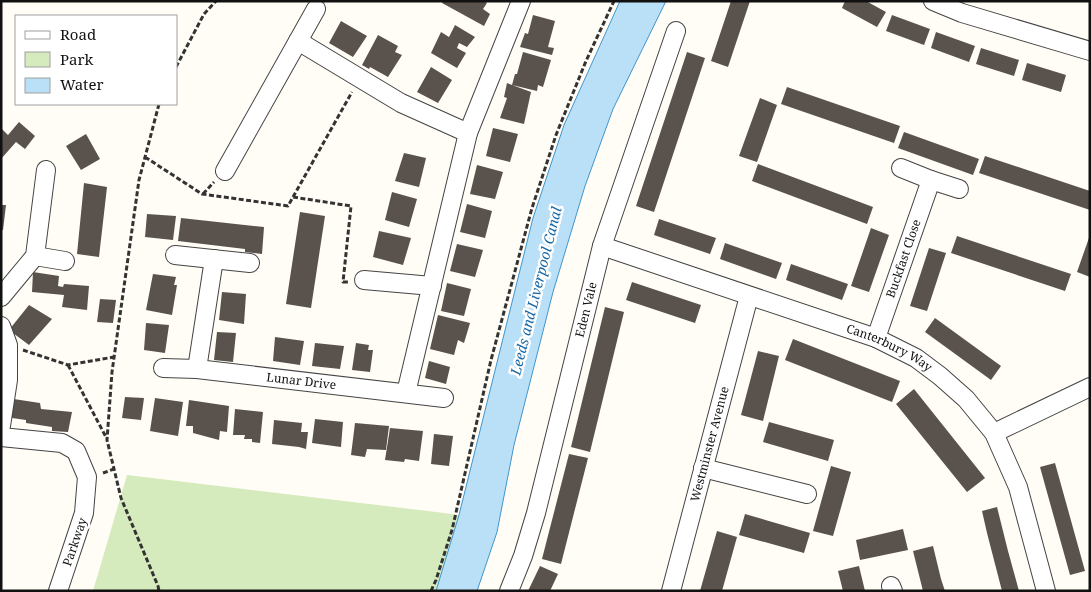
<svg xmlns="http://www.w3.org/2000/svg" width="1091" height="592" font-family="'Noto Serif',serif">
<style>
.green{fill:#d5ebbd}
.water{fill:#b9e0f7;stroke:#3f96cf}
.building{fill:#5a524d}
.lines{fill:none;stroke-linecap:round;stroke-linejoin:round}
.minor-casing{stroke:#444;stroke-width:20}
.path{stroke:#333;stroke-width:3;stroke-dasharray:5 2.5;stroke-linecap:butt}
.minor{stroke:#fff;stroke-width:18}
.labels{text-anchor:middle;stroke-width:5;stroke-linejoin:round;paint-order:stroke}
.street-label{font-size:12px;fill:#111;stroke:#fff}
.water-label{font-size:14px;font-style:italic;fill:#1768a6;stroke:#fff}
</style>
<rect width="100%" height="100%" fill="#fffdf5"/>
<!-- green -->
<path class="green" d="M127,475L436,512L459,515L436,591H93Z"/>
<!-- water -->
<path class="water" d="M620,1H666L613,109L585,186L553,292L514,445L497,532L477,591H436L459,515L533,218L564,125Z"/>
<!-- building -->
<path class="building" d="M443,1H484L487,3L483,9L490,14L484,26L442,3Z
M731,1H750L728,67L711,61Z
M845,1H866L886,12L877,27L842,8Z
M533,15L555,21L548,47L554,48L552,55L520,47L525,33L528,34Z
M892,15L930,29L924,45L886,31Z
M341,21L367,36L353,57L329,43Z
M455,25L475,37L467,47L459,43L457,48L466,53L457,68L431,53L441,32L449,37Z
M936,32L975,46L969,62L931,48Z
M378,35L398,46L395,52L402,55L388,77L370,67L369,69L362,65Z
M981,48L1019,60L1014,76L976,64Z
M523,52L551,60L543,87L538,85L537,91L512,85L515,74H517Z
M687,52L705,58L654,212L636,206Z
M1027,63L1066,75L1061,92L1022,80Z
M431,67L452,80L438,103L417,92Z
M507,83L531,92L524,124L500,118L507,98L504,97Z
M787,87L900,126L894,143L781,104Z
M760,98L777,105L757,162L739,156Z
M19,122L35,136L25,149L16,142L1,159V128L8,135Z
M493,128L518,134L510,162L486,156Z
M904,132L979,159L973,175L898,148Z
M86,134L100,159L81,170L66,146Z
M404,153L426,158L419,187L395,181Z
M985,156L1090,191V210L979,173Z
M758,164L873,207L867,224L752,181Z
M477,165L503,172L495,199L470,194Z
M84,183L107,187L99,257L77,254Z
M392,192L417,199L409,227L385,220Z
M467,204L492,211L485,238L460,232Z
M1,205H6L3,230H1Z
M300,212L325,216L311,308L286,304Z
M147,214L176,216L173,240L145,237Z
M181,218L264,227L262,254L245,252V249L178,241Z
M659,219L716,238L710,254L654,235Z
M871,228L889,235L869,292L851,286Z
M379,231L411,238L403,265L373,257Z
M1090,235V277L1077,272Z
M957,236L1071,274L1065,291L951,253Z
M725,243L782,263L776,279L720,259Z
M457,244L483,250L475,277L450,271Z
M929,248L946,253L927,311L910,306Z
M791,264L848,284L842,300L786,280Z
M33,272L59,276L58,286L63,287L64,284L89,286L87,310L62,307L64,295L32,292Z
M153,274L176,277L174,285H177L172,315L146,310Z
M632,282L701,305L695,323L626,300Z
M447,283L471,289L464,316L441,311Z
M222,292L246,294L244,324L219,320Z
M100,299L116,300L113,323L97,322Z
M29,305L52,319L29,345L9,330Z
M605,307L624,312L590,452L571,447Z
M438,315L470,323L464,343L458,340L454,355L430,349Z
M935,318L1001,366L991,380L925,332Z
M146,323L169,325L165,353L144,350Z
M217,332L236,333L233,362L214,360Z
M275,337L304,341L300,365L273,361Z
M793,339L900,381L892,402L785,360Z
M315,343L344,346L340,369L312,366Z
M356,343L369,345L368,350H373L370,372L352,370Z
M758,351L779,356L763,421L741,415Z
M429,361L450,367L446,384L425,378Z
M914,389L985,478L967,492L896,404Z
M125,397L144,398L141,420L122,418Z
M7,398L40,403L41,409L72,412L68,432L52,431V427L26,423V420L5,417Z
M155,398L183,402L178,436L150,431Z
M189,400L229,406L227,432L220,431L219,440L193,433V426H186Z
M235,409L263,412L260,443L252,442V439H244L245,435H233Z
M315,419L343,422L341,447L312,443Z
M274,420L302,423L301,432H308L306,449L299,447L272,444Z
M769,422L834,440L828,461L763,442Z
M355,423L389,426L386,450L367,449L365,457L351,455Z
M390,428L423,431L419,461L405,459L404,462L385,460Z
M434,434L453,436L449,466L431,464Z
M569,454L588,458L561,564L542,559Z
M1055,463L1085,571L1070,575L1040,467Z
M831,466L851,472L833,536L813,531Z
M997,507L1008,551L1019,591H1002L987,533L982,511Z
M745,514L810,533L804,553L739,535Z
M903,529L908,550L860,560L856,540Z
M717,531L737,537L722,591H700Z
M933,546L941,579L945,591H923L913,551Z
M540,566L558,574L550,591H528Z
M859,566L865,591H843L838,571Z"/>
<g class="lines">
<!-- minor casing -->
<g class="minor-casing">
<g id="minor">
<path d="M933,1L962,13L1090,51"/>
<path d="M298,41L401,103L468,133"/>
<path d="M901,168L931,180L959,189"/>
<path d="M225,171L316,9"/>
<path id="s1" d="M602,246L876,338L916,358L940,376L966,399L994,433L1018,487L1046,591"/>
<path d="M175,255L250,263"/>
<path d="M35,256L65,261"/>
<path d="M364,280L432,286"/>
<path d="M1,297L35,256L46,170"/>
<path d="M1,326L8,345V380L1,426"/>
<path id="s2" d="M876,338L931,180"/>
<path id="s3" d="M163,368L197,369L444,398"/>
<path d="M197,369L214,259"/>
<path d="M406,393L468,133L521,1"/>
<path d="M994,433L1090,387"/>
<path d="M1,437L62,443L76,451L87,477L84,513L58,591"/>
<path d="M703,468L807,494"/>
<path d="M891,586L893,591"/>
<path id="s4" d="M509,591L523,556L536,513L602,246L676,31"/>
<path id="s5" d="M671,591L749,296"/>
</g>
</g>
<!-- path -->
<path class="path" d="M176,67L204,14L216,1
M159,104L139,180L112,372L107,440L121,498L158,586L159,591
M145,157L202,194L288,206L352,92
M203,194L214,182
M293,197L351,206L343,282H349
M23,350L68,365L114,357
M68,365L107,439
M103,473L114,469
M431,591L436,580L452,530L491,360L532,208L556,135L586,61L614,1"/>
<!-- minor -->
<use href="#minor" class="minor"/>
</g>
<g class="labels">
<!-- street labels -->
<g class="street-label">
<text dy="4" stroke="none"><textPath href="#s2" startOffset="84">Buckfast Close</textPath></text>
<text dy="4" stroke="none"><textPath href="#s4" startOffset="292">Eden Vale</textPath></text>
<text dy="4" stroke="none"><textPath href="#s1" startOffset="305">Canterbury Way</textPath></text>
<text dy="4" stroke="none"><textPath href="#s3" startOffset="139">Lunar Drive</textPath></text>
<text dy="4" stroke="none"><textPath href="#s5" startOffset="152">Westminster Avenue</textPath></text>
<text transform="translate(75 542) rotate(-71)" y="4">Parkway</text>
</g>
<!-- water labels -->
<g class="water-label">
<text transform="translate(536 291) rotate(-76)" y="5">Leeds and Liverpool Canal</text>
</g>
</g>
<!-- border -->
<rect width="1091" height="592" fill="none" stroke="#111111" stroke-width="5"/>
<!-- legend -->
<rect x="15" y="15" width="162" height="90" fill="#ffffff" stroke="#a0a0a0"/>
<rect x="25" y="31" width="25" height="8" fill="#ffffff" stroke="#a0a0a0"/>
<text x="60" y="40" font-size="15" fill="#111111">Road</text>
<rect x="25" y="52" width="25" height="15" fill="#d5ebbd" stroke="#a0a0a0"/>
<text x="60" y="65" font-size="15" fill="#111111">Park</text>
<rect x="25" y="78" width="25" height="15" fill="#b9e0f7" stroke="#a0a0a0"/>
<text x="60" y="90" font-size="15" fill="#111111">Water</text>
</svg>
